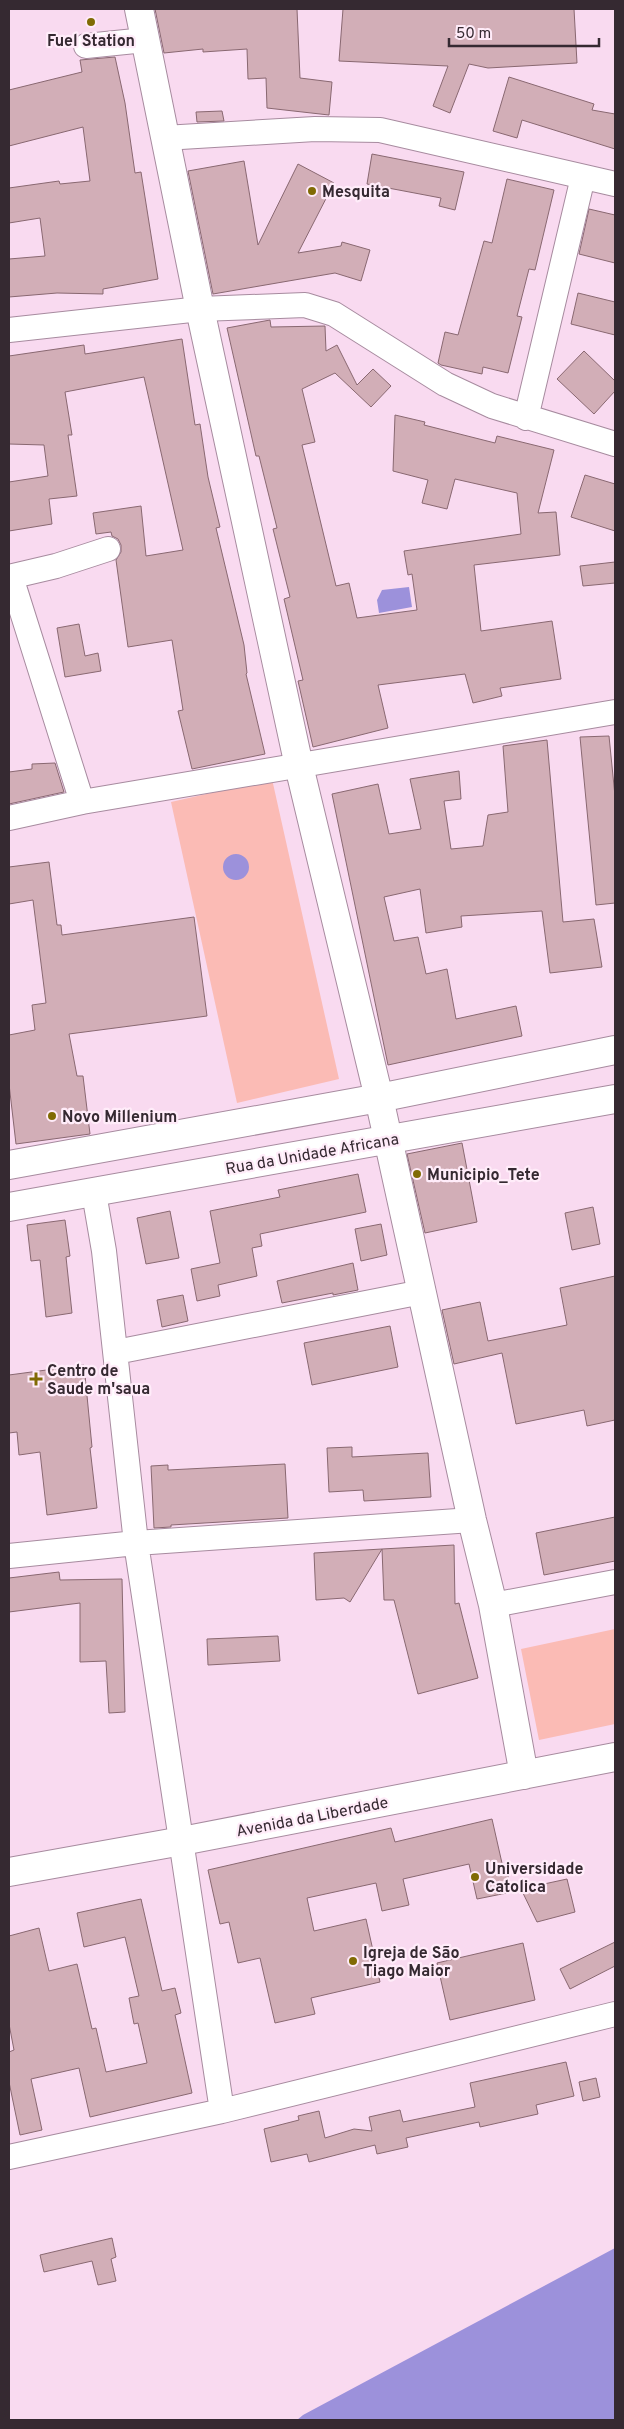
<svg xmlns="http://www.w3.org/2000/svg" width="624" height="2429" font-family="Overpass,sans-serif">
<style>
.green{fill:#fbbbb5}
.water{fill:#9c91db}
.building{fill:#d2aeb7;stroke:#896871}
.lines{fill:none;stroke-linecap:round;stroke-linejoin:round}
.minor-casing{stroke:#a78b9f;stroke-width:26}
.tertiary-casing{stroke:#a78b9f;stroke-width:30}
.minor{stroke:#fff;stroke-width:24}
.tertiary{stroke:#fff;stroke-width:28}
.poi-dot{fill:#806b04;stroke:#ffecf9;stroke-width:2}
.labels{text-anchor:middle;stroke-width:4.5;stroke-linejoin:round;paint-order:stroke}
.poi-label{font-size:16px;font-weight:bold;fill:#352931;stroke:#ffecf9;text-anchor:start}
.street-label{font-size:16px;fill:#352931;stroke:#ffecf9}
</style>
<rect width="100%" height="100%" fill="#f9daf0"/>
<!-- green -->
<path class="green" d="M272,779L339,1079L237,1103L171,802Z
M615,1629V1724L539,1740L521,1649Z"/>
<!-- water -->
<path class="water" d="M409,587L412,607L379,613L377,600L382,590Z
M223 867a13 13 0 1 1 26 0a13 13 0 1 1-26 0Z
M615,2248V2420H297L303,2415Z"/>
<!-- building -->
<path class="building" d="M155,9H297L300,78L332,82L329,115L267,108L266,78L248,79L247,49L203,52V49L164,53Z
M343,9H574L577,63L488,68L469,64L450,113L433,106L448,66L339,61Z
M115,57L125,103L135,173L141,172L158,279L103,289V294L57,293L9,297V259L45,256L40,218L9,223V188L59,181L60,184L90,181L83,127L9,146V90L82,72L80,60Z
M509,77L594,104L592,110L615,114V149L522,120L517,138L493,131Z
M222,111L224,121L197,122L196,112Z
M372,154L464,172L455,210L439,206L441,198L367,184Z
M244,161L258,245L298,164L334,183L298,253L341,246L342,242L370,250L361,281L335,273L213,294L188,171Z
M507,179L554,190L535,270L529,269L517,316L522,317L508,373L483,367L482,374L441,365L438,363L445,332L458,335L484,241L492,243Z
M589,209L615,215V263L579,254Z
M578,293L615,302V335L571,324Z
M270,320L271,327L325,326L326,351L337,345L357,385L373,369L391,386L371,407L335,373L302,389L315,442L302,445L336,586L349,583L357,618L417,610L412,574L408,575L404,551L521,534L517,493L455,479L447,509L422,503L428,480L393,471L395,415L425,422L424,425L495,443L497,436L554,450L538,513L556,512L560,555L474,565L481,631L552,621L561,679L500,688L502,696L473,703L465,674L378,685L388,728L313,747L298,681L303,680L284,599L290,597L273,529L277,528L259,456H256L227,328Z
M182,339L195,425L200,424L208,477L220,527L216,528L244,645L247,673L246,674L265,754L192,769L178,711L183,710L172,640L128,647L116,560L121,552V545L118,539L112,536L111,532L96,534L93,513L141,506L146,556L183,550L144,377L65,392L72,435H68L77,496L49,499L52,524L9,531V482L48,476L44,445L9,444V356L84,345L85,354Z
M584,351L615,381V391L594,414L557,379Z
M585,475L615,484V531L571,517Z
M615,562V583L583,586L580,566Z
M79,624L85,656L98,653L101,671L65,677L57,628Z
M609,736L615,796V903L596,905L580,737Z
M547,740L563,922L594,919L602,967L550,973L542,911L461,916L462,927L426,933L420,889L384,897L394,941L418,937L426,974L447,969L456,1019L516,1006L522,1036L388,1065L332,794L378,784L389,834L421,829L410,779L459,771L461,799L444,801L451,849L483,846L488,815L508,812L503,746Z
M55,763L64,792L9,804V772L32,769V764Z
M49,862L57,925H61L62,935L194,917L207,1016L69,1034L77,1076H83L90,1134L16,1144L9,1084V1035L35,1030L32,1005L46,1003L33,900L9,904V867Z
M462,1143L477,1222L425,1233L407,1154Z
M358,1174L366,1212L260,1234L262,1246L252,1248L257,1276L218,1285L220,1296L197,1301L191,1269L220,1263L210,1211L280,1197L278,1190Z
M593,1207L600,1244L572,1250L565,1213Z
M170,1211L179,1258L146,1264L137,1218Z
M65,1220L70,1256L66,1257L72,1313L46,1317L40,1260L31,1261L27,1225Z
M381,1224L387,1255L361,1261L355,1229Z
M353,1263L358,1290L333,1295V1293L282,1303L277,1281Z
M615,1276V1420L587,1426L584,1410L516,1424L502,1353L454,1364L442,1310L480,1302L488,1341L567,1325L560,1288Z
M183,1295L188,1321L162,1327L157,1300Z
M390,1326L398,1367L312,1385L304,1343Z
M84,1365L92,1447L90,1448L97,1508L47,1515L40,1452L19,1455L17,1432L9,1433V1375Z
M352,1447V1457L428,1453L431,1497L364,1501L363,1490L329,1492L327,1448Z
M285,1464L288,1518L171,1525V1527L154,1528L151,1466L168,1465V1470Z
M615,1517V1561L544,1575L536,1533Z
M454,1545L455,1604L459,1603L478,1678L418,1694L394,1600H384L382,1549Z
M382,1549L350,1602L344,1598L316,1600L314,1553Z
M59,1572L60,1580L122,1579L125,1712L109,1713L106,1661L80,1662V1603L9,1612V1578Z
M278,1636L280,1661L208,1665L207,1639Z
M492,1819L504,1872H507L512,1892L477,1899L469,1864L403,1879L409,1905L382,1911L376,1883L307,1898L314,1931L366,1919L380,1982L311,1998L315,2014L275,2023L260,1958L238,1963L229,1922L220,1924L208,1870L391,1828L395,1842Z
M567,1879L575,1912L537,1922L521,1889Z
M141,1899L162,1991L175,1988L181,2013L175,2015L192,2093L90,2117L79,2068L31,2079L42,2130L20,2135L9,2082V2052L14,2050L9,2024V1936L39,1928L49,1971L77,1964L92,2029L96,2028L106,2072L147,2063L138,2023L134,2024L129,1998L139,1996L125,1937L84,1947L77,1913Z
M615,1942V1966L570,1989L560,1969Z
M523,1943L535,2000L450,2020L437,1963Z
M566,2062L574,2096L536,2105L538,2114L480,2127L479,2122L406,2138L408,2147L377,2154L375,2145L309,2162L307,2154L271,2162L264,2129L299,2120L298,2116L319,2111L325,2138L354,2129L372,2131L369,2117L400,2110L403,2122L475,2107L470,2083Z
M596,2078L600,2097L583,2101L579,2082Z
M112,2238L116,2257L111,2259L116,2281L98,2285L92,2261L44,2272L40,2255Z"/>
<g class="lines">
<!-- minor casing -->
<g class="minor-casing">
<path id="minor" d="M86,46L145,40
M164,138L315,129L380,130L615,184
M9,330L200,309L305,305L334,314L445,384L492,406L615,444
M526,418L583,177
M9,577L56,566L108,549
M11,577L82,802
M9,818L82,802L615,712
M94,1193L104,1251L136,1543L222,2111
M116,1352L422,1292
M9,1556L136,1543L472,1520
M493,1605L615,1582
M9,2157L222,2111L615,2014"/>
</g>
<!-- tertiary casing -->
<g class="tertiary-casing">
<path id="tertiary" d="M139,9L200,309L299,766L379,1098L472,1520L493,1605L524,1775
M9,1165L379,1098L615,1050
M9,1207L615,1099
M9,1872L182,1841L615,1757"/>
</g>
<!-- minor -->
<use href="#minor" class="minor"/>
<!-- tertiary -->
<use href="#tertiary" class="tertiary"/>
</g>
<!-- markers -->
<g class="poi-dot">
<circle cx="91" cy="22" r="5"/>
<circle cx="312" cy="191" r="5"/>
<circle cx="52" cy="1116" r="5"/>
<circle cx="417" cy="1174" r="5"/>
<path d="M33.5 1371.5h5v5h5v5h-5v5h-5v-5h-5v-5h5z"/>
<circle cx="475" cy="1877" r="5"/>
<circle cx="353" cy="1961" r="5"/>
</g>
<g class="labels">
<!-- poi labels -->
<g class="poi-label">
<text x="91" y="46" text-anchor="middle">Fuel Station</text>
<text x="322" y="197">Mesquita</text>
<text x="62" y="1122">Novo Millenium</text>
<text x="427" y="1180">Municipio_Tete</text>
<text x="47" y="1376">Centro de<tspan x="47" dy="18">Saude m'saua</tspan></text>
<text x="485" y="1874">Universidade<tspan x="485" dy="18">Catolica</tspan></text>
<text x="363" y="1958">Igreja de São<tspan x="363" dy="18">Tiago Maior</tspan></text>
</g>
<!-- street labels -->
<g class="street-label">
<text transform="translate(312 1153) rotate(-10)" y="6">Rua da Unidade Africana</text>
<text transform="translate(312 1816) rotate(-11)" y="6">Avenida da Liberdade</text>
</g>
</g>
<!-- border -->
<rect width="624" height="2429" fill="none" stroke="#352931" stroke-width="20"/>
<!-- scale -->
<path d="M449 38v8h150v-8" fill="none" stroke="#352931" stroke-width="2.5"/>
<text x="456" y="38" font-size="15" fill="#352931" stroke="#ffecf9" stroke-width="4" paint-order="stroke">50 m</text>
</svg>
